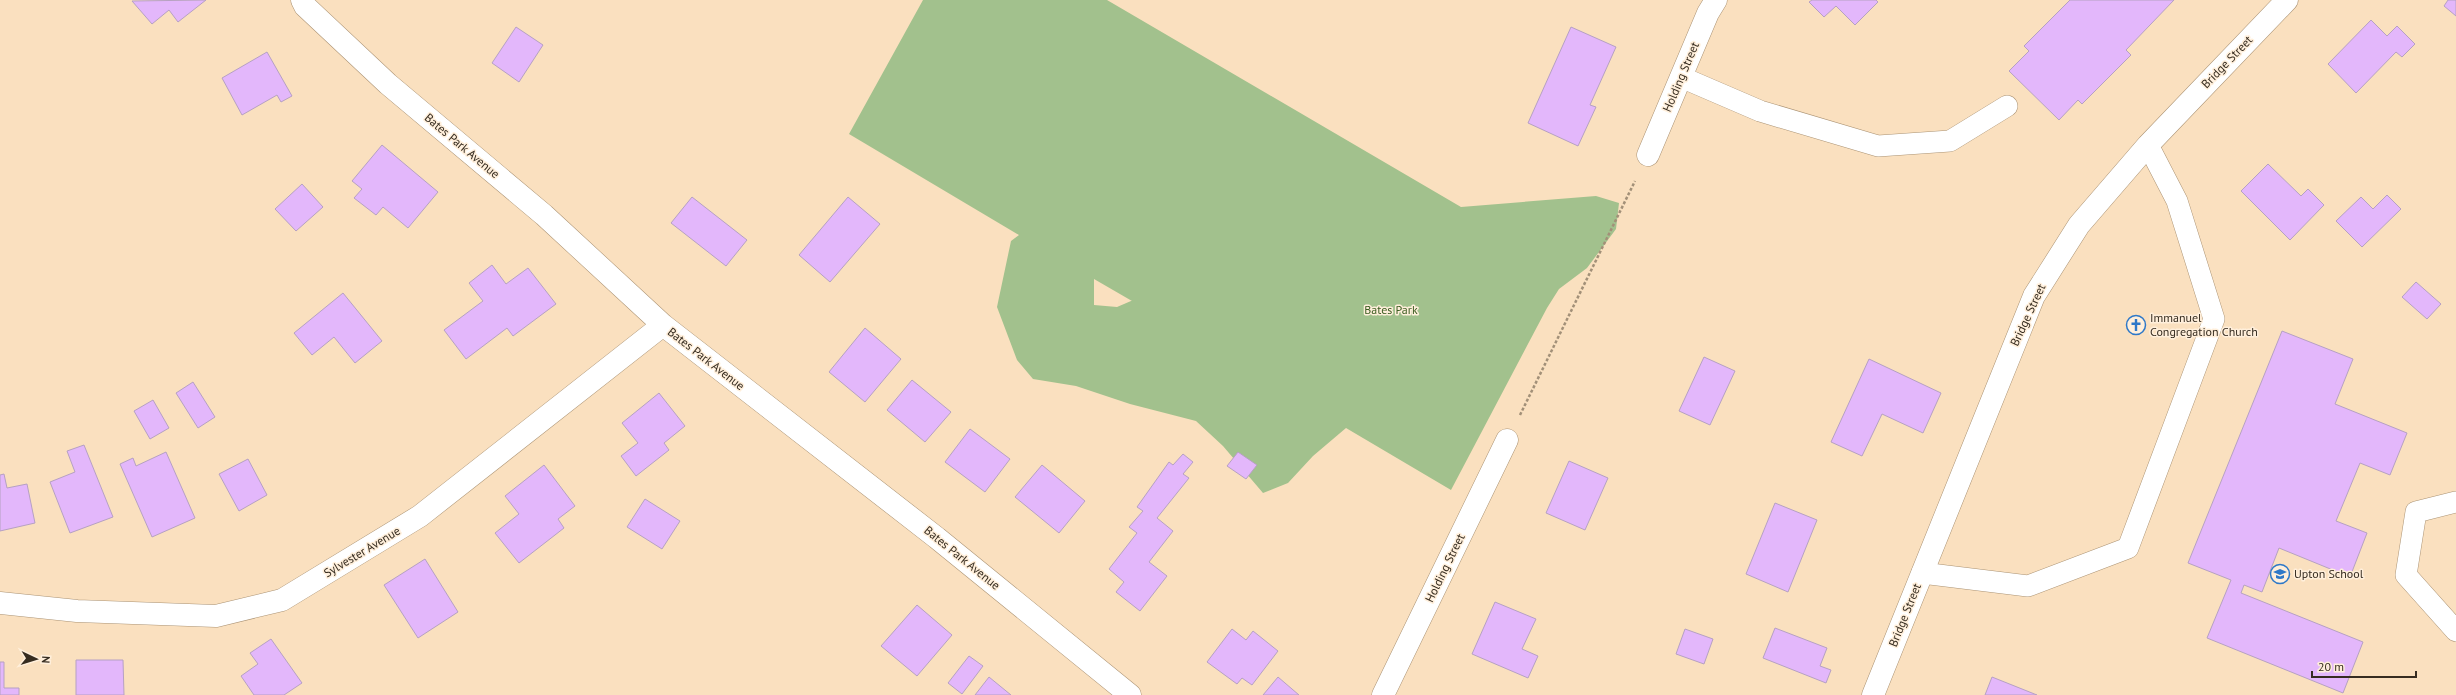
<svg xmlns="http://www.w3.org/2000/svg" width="2456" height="695" font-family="'PT Sans',sans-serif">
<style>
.green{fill:#a2c18d;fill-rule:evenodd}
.building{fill:#e3b7fb;stroke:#b6a1c2}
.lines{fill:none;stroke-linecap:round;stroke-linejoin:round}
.lane-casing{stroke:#ab9374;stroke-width:22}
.street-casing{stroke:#ab9374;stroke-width:23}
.secondary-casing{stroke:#ab9374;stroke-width:23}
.path{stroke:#a29078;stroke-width:2.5;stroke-dasharray:3 2;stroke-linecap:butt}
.lane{stroke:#fff;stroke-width:21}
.street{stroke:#fff;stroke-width:22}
.secondary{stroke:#fff;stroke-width:22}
.labels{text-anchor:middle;stroke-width:3;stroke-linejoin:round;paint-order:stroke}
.street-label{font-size:12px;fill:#362c20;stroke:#ffefdb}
.park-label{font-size:12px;fill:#3c5d21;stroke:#ffefdb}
.poi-label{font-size:12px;fill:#362c20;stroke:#ffefdb;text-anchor:start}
</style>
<rect width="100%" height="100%" fill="#fae0bf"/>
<!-- green -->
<path class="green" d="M923,0H1107L1461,207L1596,196L1619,203L1616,229L1587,268L1559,289L1547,308L1451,490L1346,428L1313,456L1288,483L1263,493L1223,446L1196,421L1130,404L1076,386L1033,379L1017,360L997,307L1011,241L1019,235L849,134ZM1094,279L1132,301H1131L1117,307L1094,305Z"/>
<!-- building -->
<path class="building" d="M206,0L178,22L169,10L152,24L132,1Z
M1812,0H1876L1878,2L1855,25L1836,6L1824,17L1809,2Z
M2070,0H2174L2126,50L2131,55L2082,104L2078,100L2059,120L2009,71L2029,51L2024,46Z
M2448,0H2456V16L2444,6Z
M2371,20L2387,36L2397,26L2415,44L2402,57L2396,52L2356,93L2328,64Z
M516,27L543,45L519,82L492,63Z
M1571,27L1616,47L1590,105L1596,107L1578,146L1528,123Z
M267,52L292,96L281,102L277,95L242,115L222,78Z
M382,145L438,192L408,228L383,207L376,215L354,198L362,189L352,181Z
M2268,164L2301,196L2308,189L2324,205L2290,240L2241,191Z
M302,184L323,207L296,231L275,209Z
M2387,195L2401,209L2362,247L2336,221L2361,197L2373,209Z
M692,197L747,240L726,266L671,223Z
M848,197L880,224L830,282L799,255Z
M492,265L506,284L528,268L556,304L513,336L507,328L466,359L444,330L483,301L469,283Z
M2416,282L2441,304L2427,319L2402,297Z
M343,293L382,341L355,363L334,337L312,355L294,333Z
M865,328L901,359L865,402L829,372Z
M2282,331L2353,359L2335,404L2407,433L2390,475L2360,463L2336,521L2367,533L2350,577L2279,548L2262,592L2244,585L2241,593L2363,642L2343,693L2207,638L2231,580L2188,563Z
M1704,357L1735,371L1710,425L1679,411Z
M1869,359L1941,393L1923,433L1882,414L1862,456L1831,442Z
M912,380L951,412L925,442L887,410Z
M193,382L215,417L198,428L176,393Z
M659,393L685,426L664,443L669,450L636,476L621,456L638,443L622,423Z
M153,400L169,428L150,439L134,411Z
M970,429L1010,459L985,492L945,462Z
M84,445L113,517L70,533L50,482L75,472L67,451Z
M166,452L195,518L152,537L120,464L133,458L136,466Z
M1238,452L1257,465L1246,479L1227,466Z
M1183,454L1193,462L1183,474L1189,478L1157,518L1173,531L1149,562L1167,576L1140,611L1116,592L1124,582L1109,569L1137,533L1129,527L1143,511L1137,507L1169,462L1173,465Z
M248,459L267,495L239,511L219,474Z
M1569,461L1608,478L1585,530L1546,513Z
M544,465L575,506L558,519L564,528L519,563L495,533L519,514L505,496Z
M1042,465L1085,501L1059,533L1015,497Z
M4,474L7,488L27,484L35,523L0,531V475Z
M645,499L680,521L662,549L627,527Z
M1775,503L1817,520L1788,592L1746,574Z
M425,559L458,612L418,638L384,585Z
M1495,602L1536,619L1522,649L1538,656L1528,678L1472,654Z
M917,605L952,635L917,676L881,646Z
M1775,628L1827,648L1820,666L1831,670L1826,683L1763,658Z
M1232,629L1246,640L1253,631L1278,651L1252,685L1242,678L1237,684L1207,662Z
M1685,629L1713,639L1704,664L1676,654Z
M271,639L302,683L284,695H254L241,676L258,664L250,653Z
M969,656L983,666L962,694L948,683Z
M76,660H123L124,695H76Z
M0,662H4V688H19V695H0Z
M989,677L1011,695H975Z
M1278,677L1299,695H1263Z
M1992,677L2037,695H1985Z"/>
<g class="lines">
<!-- lane casing -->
<g class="lane-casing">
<path id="lane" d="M1681,77L1760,111L1878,146L1950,141L2007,106
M2456,502L2416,512L2406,575L2456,631
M1922,573L2028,586L2128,548L2214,319L2177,201L2148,145"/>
</g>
<!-- street casing -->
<g class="street-casing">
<path id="street" d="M302,0L305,6L388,84L544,215L663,325L937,538L1130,695
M1648,155L1708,13L1716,0
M0,603L77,611L216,616L282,600L420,516L663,325
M1383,695L1507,440"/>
</g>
<!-- secondary casing -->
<g class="secondary-casing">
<path id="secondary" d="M1873,695L2034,296L2079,225L2148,145L2287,0"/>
</g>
<!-- path -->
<path class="path" d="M1520,415L1635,181"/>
<!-- lane -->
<use href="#lane" class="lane"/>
<!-- street -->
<use href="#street" class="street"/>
<!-- secondary -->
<use href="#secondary" class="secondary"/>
</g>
<!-- icons -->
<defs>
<g id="church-ring" transform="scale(1)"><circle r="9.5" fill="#ffefdb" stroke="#2e78c8" stroke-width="1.5"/><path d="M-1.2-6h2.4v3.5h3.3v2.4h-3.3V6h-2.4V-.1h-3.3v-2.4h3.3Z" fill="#2e78c8"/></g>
<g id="school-ring" transform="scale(1)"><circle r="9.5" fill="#ffefdb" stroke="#2e78c8" stroke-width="1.5"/><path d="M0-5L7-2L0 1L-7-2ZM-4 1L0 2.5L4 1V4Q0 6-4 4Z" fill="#2e78c8"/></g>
</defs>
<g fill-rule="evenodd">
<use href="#church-ring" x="2136" y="325"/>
<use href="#school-ring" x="2280" y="574"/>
</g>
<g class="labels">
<!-- street labels -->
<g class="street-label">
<text transform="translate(2227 62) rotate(-46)" y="4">Bridge Street</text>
<text transform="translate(1681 77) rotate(-67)" y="4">Holding Street</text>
<text transform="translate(462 146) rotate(40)" y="4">Bates Park Avenue</text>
<text transform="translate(2028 315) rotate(-65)" y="4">Bridge Street</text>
<text transform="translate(706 359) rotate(38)" y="4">Bates Park Avenue</text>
<text transform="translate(362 552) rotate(-31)" y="4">Sylvester Avenue</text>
<text transform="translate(962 558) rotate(39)" y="4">Bates Park Avenue</text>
<text transform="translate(1445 568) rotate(-64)" y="4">Holding Street</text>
<text transform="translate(1905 615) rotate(-68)" y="4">Bridge Street</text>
</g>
<!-- park labels -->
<g class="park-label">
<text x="1391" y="314">Bates Park</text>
</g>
<!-- poi labels -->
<g class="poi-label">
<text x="2150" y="322">Immanuel<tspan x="2150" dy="14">Congregation Church</tspan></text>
<text x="2294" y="578">Upton School</text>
</g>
</g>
<!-- north arrow -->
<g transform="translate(36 659) rotate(94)" stroke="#ffefdb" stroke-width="3" paint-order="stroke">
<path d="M0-3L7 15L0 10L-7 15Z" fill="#362c20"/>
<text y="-6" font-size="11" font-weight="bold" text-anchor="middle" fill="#362c20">N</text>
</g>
<!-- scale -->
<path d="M2312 671v6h104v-6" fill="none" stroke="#362c20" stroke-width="2"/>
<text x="2318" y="671" font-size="12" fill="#362c20" stroke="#ffefdb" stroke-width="3" paint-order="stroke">20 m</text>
</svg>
